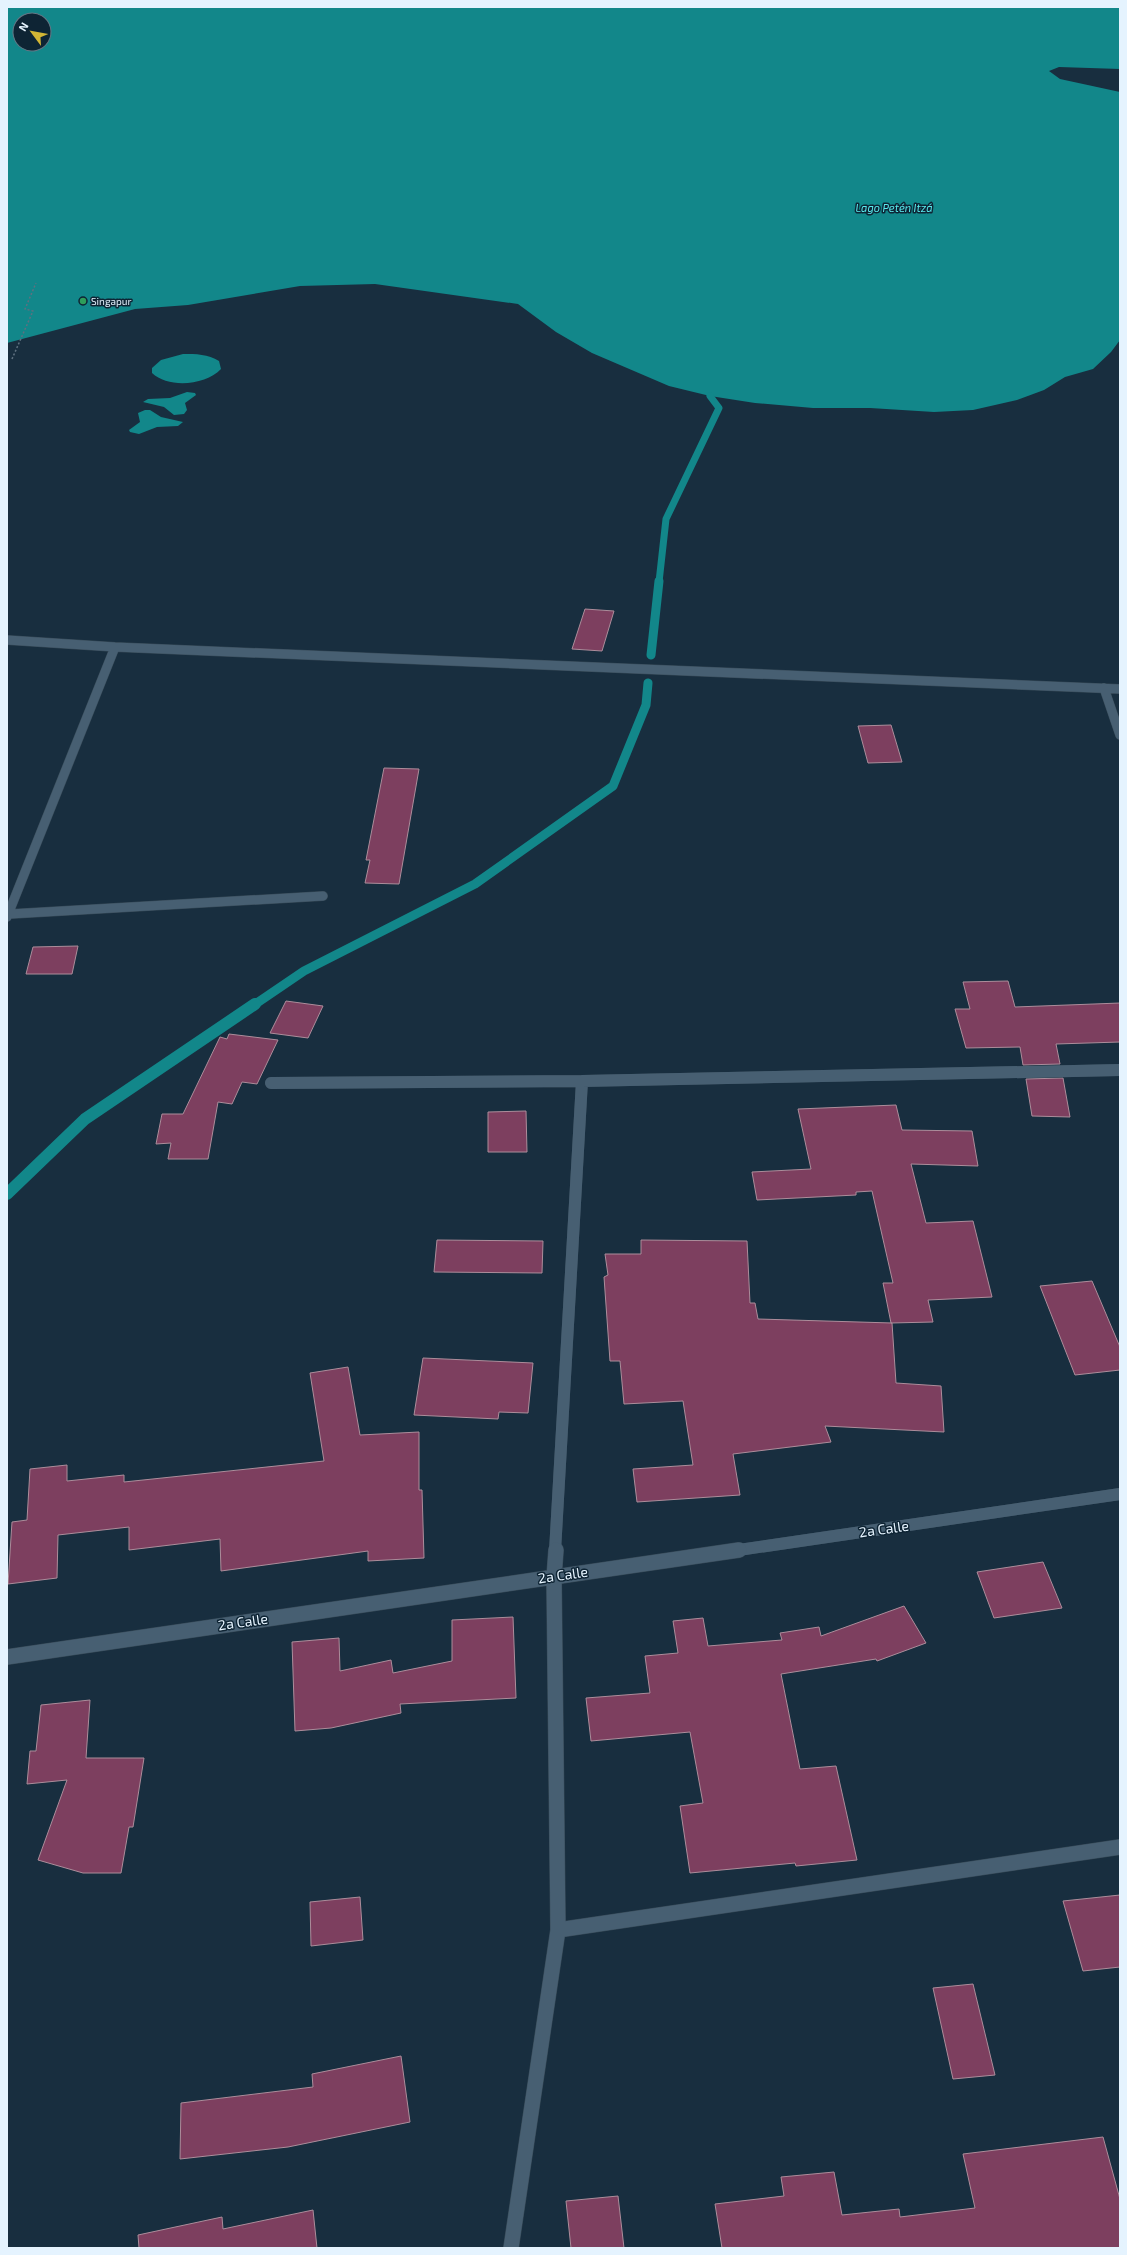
<svg xmlns="http://www.w3.org/2000/svg" width="1127" height="2255" font-family="'Exo 2',sans-serif">
<style>
.water{fill:#12878a;fill-rule:evenodd}
.lines{fill:none;stroke-linecap:round;stroke-linejoin:round}
.stream-far2{stroke:#12878a;stroke-width:7}
.stream-far1{stroke:#12878a;stroke-width:9}
.stream{stroke:#12878a;stroke-width:12}
.building{fill:#7d3f5f;stroke:#ac8d9b}
.minor-far2-casing{stroke:#384b59;stroke-width:10}
.minor-far1-casing{stroke:#384b59;stroke-width:12}
.minor-casing{stroke:#384b59;stroke-width:16}
.path{stroke:#5e7180;stroke-width:1.5;stroke-dasharray:2 2;stroke-linecap:butt}
.minor-far2{stroke:#475f72;stroke-width:9}
.minor-far1{stroke:#475f72;stroke-width:12}
.minor{stroke:#475f72;stroke-width:15}
.leisure-dot{fill:#2e9e5b;stroke:#0e2434;stroke-width:1.5}
.labels{text-anchor:middle;stroke-width:3;stroke-linejoin:round;paint-order:stroke}
.far-poi-label{font-size:10px;fill:#e5f3fe;stroke:#0e2434;text-anchor:start}
.far-water-label{font-size:11px;font-style:italic;fill:#59ebee;stroke:#0e2434}
.near-street-label{font-size:14px;fill:#e5f3fe;stroke:#0e2434}
</style>
<rect width="100%" height="100%" fill="#182e3f"/>
<!-- water -->
<path class="water" d="M7,7H1120V69L1059,67L1049,71L1060,79L1120,92V340L1111,352L1093,369L1065,377L1044,390L1017,400L973,410L934,412L870,408H813L755,403L710,396L669,386L592,353L556,332L518,304L375,284L300,286L188,305L135,309L7,343ZM20,20H44V44H20Z
M183,354C196,354 208,354 219,361L221,369C206,385 169,389 152,373V368L161,360Z
M187,392L195,393L196,395L185,403L187,410L184,414L174,415L164,407L143,402L148,399L170,398Z
M145,410H150L161,417L183,422L178,426L157,427L139,434L130,432L129,430L140,422L138,413Z"/>
<g class="lines">
<!-- stream-far2 -->
<path class="stream-far2" d="M659,582L666,519L719,408L710,396"/>
<!-- stream-far1 -->
<path class="stream-far1" d="M651,655L659,581
M254,1005L304,971L475,884L613,786L646,705L648,683"/>
<!-- stream -->
<path class="stream" d="M7,1194L85,1119L255,1004"/>
</g>
<!-- building -->
<path class="building" d="M585,609L614,611L602,651L572,649Z
M891,725L902,762L868,763L858,726Z
M384,768L419,769L399,884L365,883L370,860H366Z
M78,946L72,974H26L33,947Z
M1008,981L1015,1007L1120,1003V1042L1056,1044L1060,1064L1023,1065L1020,1047L966,1048L955,1009H970L963,982Z
M286,1001L323,1006L308,1038L270,1033Z
M229,1034L278,1040L257,1084L242,1082L232,1104L218,1102L208,1159H168L171,1143L156,1144L162,1114H183L220,1037L227,1039Z
M1063,1078L1070,1117L1032,1116L1026,1079Z
M896,1105L902,1130L972,1131L978,1166L911,1164L926,1223L973,1221L992,1297L928,1300L933,1322L891,1323L883,1283H893L872,1191L856,1192V1195L757,1200L752,1172L811,1169L798,1109Z
M526,1111L527,1152H488V1112Z
M437,1240L543,1241L542,1273L434,1272Z
M641,1240L747,1241L750,1303H755L758,1319L892,1323L896,1383L941,1386L944,1432L825,1426L831,1442L733,1454L740,1495L637,1502L633,1469L693,1465L683,1401L624,1404L620,1361H610L604,1277L608,1275L605,1254H641Z
M1092,1281L1120,1347V1370L1075,1375L1040,1286Z
M423,1358L533,1363L528,1413L499,1412L498,1419L414,1415Z
M348,1367L360,1435L419,1432V1490H422L424,1558L368,1561V1551L221,1571L220,1539L129,1550V1527L58,1535L57,1578L8,1584L12,1522L27,1520L30,1469L67,1465V1481L124,1475V1482L324,1461L310,1373Z
M1043,1562L1062,1608L994,1618L977,1572Z
M904,1606L926,1643L877,1661L876,1659L781,1674L800,1769L836,1766L857,1860L796,1866L795,1863L690,1873L680,1806L703,1803L690,1732L591,1741L586,1698L650,1693L645,1656L678,1653L673,1621L703,1618L708,1646L782,1640L780,1633L819,1627L821,1636Z
M513,1617L516,1698L400,1704L401,1713L331,1728L295,1731L292,1642L339,1638L340,1671L391,1660L393,1673L452,1661V1620Z
M90,1700L86,1758H144L133,1827H129L121,1873H83L38,1860L67,1780L27,1784L30,1751H36L41,1705Z
M1120,1895V1967L1083,1971L1063,1901Z
M360,1897L363,1940L311,1946L310,1902Z
M973,1984L995,2075L953,2079L933,1988Z
M401,2056L410,2122L288,2147L180,2159L181,2103L313,2087L312,2074Z
M1103,2137L1120,2199V2248H722L715,2204L784,2196L781,2177L834,2172L842,2215L899,2209L900,2217L975,2208L963,2154Z
M618,2196L624,2248H571L566,2201Z
M313,2210L317,2248H139L138,2235L222,2217L223,2229Z"/>
<g class="lines">
<!-- minor-far2 casing -->
<g class="minor-far2-casing">
<path id="minor-far2" d="M7,640L115,647L1120,689
M1104,688L1120,735
M10,914L323,896
M7,917L115,647"/>
</g>
<!-- minor-far1 casing -->
<g class="minor-far1-casing">
<path id="minor-far1" d="M271,1083L582,1081L1120,1070
M555,1551L582,1081
M732,1551L1120,1494"/>
</g>
<!-- minor casing -->
<g class="minor-casing">
<path id="minor" d="M7,1657L739,1550
M558,1930L1120,1847
M511,2248L558,1930L554,1577L556,1550"/>
</g>
<!-- path -->
<path class="path" d="M12,359L33,311L25,309L36,283"/>
<!-- minor-far2 -->
<use href="#minor-far2" class="minor-far2"/>
<!-- minor-far1 -->
<use href="#minor-far1" class="minor-far1"/>
<!-- minor -->
<use href="#minor" class="minor"/>
</g>
<!-- markers -->
<circle class="leisure-dot" cx="83" cy="301" r="4"/>
<g class="labels">
<!-- far-poi labels -->
<g class="far-poi-label">
<text x="91" y="305">Singapur</text>
</g>
<!-- far-water labels -->
<g class="far-water-label">
<text x="894" y="212">Lago Petén Itzá</text>
</g>
<!-- near-street labels -->
<g class="near-street-label">
<text transform="translate(884 1529) rotate(-8)" y="5">2a Calle</text>
<text transform="translate(563 1575) rotate(-8)" y="5">2a Calle</text>
<text transform="translate(243 1622) rotate(-8)" y="5">2a Calle</text>
</g>
</g>
<!-- border -->
<rect width="1127" height="2255" fill="none" stroke="#e5f3fe" stroke-width="16"/>
<!-- north arrow -->
<g transform="translate(32 32) rotate(302)"><circle r="19" fill="#0e2434" stroke="#647785"/>
<path d="M0-3L7 15L0 10L-7 15Z" fill="#d3b635"/>
<text y="-6" font-size="11" font-weight="bold" text-anchor="middle" fill="#e5f3fe">N</text>
</g>
</svg>
